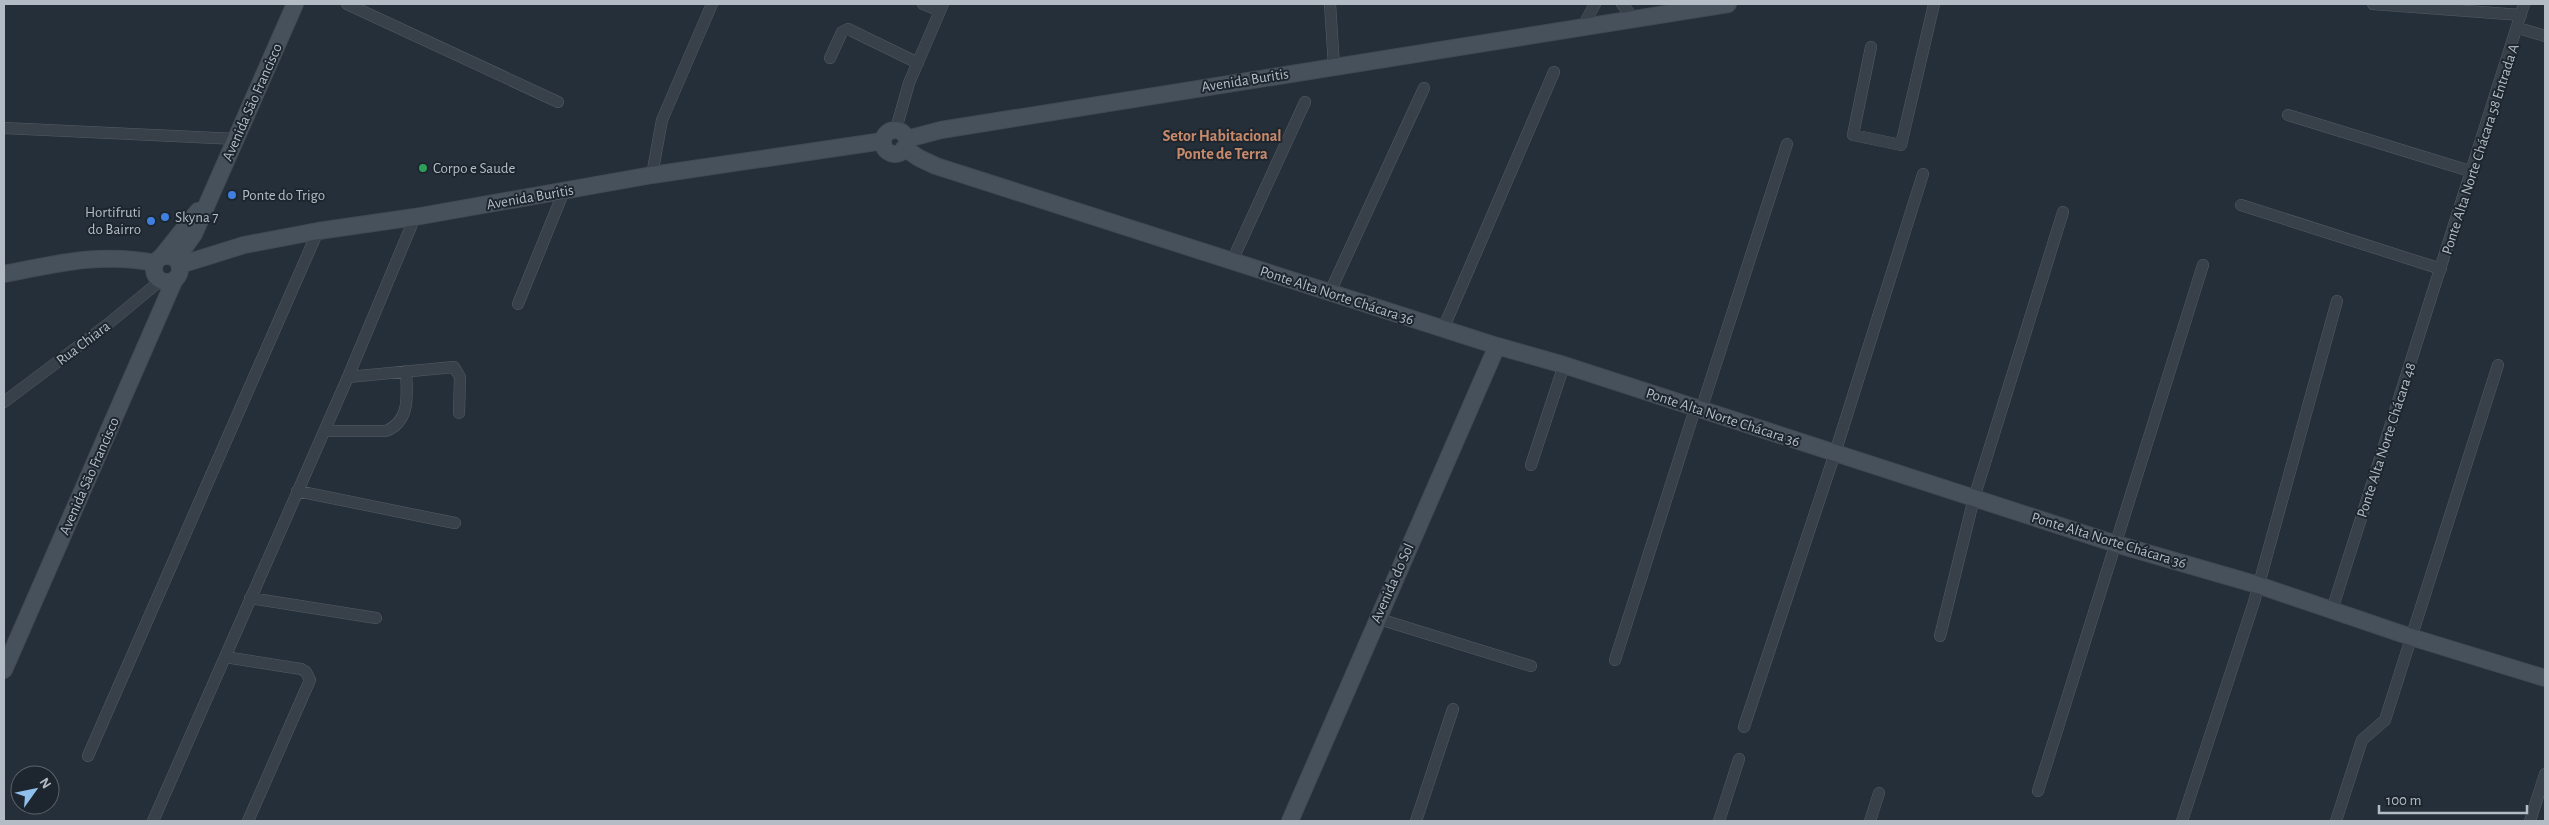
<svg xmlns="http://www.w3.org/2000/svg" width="2549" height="825" font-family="'Alegreya Sans',sans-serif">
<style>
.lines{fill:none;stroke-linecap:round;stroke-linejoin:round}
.street-casing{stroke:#535c64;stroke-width:12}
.secondary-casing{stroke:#414a52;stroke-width:18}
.street{stroke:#384149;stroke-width:11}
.secondary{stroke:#47515c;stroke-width:16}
.leisure-dot{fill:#2e9e5b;stroke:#1d262e;stroke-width:2}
.shop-dot{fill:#3f7fe0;stroke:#1d262e;stroke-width:2}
.labels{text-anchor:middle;stroke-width:4;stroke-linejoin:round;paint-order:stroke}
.street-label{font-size:15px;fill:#b3bcc5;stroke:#1d262e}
.poi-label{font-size:15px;fill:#b3bcc5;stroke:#1d262e;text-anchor:start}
.neighbourhood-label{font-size:16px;font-weight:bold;fill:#c8896b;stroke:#1d262e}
</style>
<rect width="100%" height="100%" fill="#252f39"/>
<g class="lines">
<!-- street casing -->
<g class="street-casing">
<path id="street" d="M347,4L558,102
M923,4L940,11
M1330,4L1334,66
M1622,4L1634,19
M2373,4L2521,15
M1583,26L1595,4
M2518,28L2545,36
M1871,47L1853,135L1901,145L1934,4
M830,58L842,32L848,29L918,63
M2288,115L2473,172
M4,128L237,139
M896,129L909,83L943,4
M652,175L662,120L712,4
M2241,205L2441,269
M1232,261L1305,102
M1330,292L1424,88
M518,304L564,191
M1443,329L1554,72
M348,377L454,367L460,377L459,413
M4,402L108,324L160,281
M1701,410L1787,144
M324,431H386C411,421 407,394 406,371
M1531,465L1564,365
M297,491L455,523
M250,598L376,618
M2332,610L2524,4
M1376,618L1531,666
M1940,636L1974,498L2063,212
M225,657L301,669L306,672L310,680L248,821
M1615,660L1695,409
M1744,727L1835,453L1923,174
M88,756L318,231
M2038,791L2203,265
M153,821L348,377L415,217
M1416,821L1453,709
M1719,821L1739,759
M1870,821L1879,793
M2182,821L2254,602L2337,301
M2336,821L2362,740L2385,720L2498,365
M2530,821L2545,774"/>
</g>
<!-- secondary casing -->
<g class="secondary-casing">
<path id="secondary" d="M883 142a12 12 0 1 1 24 0a12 12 0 1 1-24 0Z
M907,139L941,130L1728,4
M904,148L919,158L936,166L1497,346L1564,365L2116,544L2258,585L2411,637L2545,678
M154 269a13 13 0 1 1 26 0a13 13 0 1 1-26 0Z
M162,256L198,211
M176,259L194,234L295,4
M180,265L244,245L318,231L415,217L652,175L883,141
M4,274C55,264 102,252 155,263
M4,670L174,281
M1290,821L1497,346"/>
</g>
<!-- street -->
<use href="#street" class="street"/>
<!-- secondary -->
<use href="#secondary" class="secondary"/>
</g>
<!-- markers -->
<circle class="leisure-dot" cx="423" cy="168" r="5"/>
<g class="shop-dot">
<circle cx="232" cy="195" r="5"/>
<circle cx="165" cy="217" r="5"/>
<circle cx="151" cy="221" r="5"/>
</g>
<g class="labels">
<!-- street labels -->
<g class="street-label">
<text transform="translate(1245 80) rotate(-9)" y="5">Avenida Buritis</text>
<text transform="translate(252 102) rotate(-66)" y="5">Avenida São Francisco</text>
<text transform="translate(2480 149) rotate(-72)" y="5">Ponte Alta Norte Chácara 58 Entrada A</text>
<text transform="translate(530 197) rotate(-10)" y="5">Avenida Buritis</text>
<text transform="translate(1337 295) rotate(18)" y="5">Ponte Alta Norte Chácara 36</text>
<text transform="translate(83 343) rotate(-37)" y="5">Rua Chiara</text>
<text transform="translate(1723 417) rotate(18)" y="5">Ponte Alta Norte Chácara 36</text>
<text transform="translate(2386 440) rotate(-72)" y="5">Ponte Alta Norte Chácara 48</text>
<text transform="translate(89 476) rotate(-66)" y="5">Avenida São Francisco</text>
<text transform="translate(2109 540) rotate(17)" y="5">Ponte Alta Norte Chácara 36</text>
<text transform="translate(1392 583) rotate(-66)" y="5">Avenida do Sol</text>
</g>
<!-- poi labels -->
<g class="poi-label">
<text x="433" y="173">Corpo e Saude</text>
<text x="242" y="200">Ponte do Trigo</text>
<text x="141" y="217" text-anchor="end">Hortifruti<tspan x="141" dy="17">do Bairro</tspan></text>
<text x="175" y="222">Skyna 7</text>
</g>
<!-- neighbourhood labels -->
<g class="neighbourhood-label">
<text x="1222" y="141">Setor Habitacional<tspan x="1222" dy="18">Ponte de Terra</tspan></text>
</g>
</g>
<!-- border -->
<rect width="2549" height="825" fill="none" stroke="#b3bcc5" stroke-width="10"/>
<!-- north arrow -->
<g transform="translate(35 790) rotate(57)"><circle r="24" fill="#1d262e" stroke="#59626a"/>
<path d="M0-4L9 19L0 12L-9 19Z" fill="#91bfec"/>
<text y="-8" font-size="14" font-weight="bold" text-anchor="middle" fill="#b3bcc5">N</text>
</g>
<!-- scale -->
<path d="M2379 805v8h148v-8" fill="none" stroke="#b3bcc5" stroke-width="2.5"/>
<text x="2386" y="805" font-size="15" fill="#b3bcc5" stroke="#1d262e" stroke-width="4" paint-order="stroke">100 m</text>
</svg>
